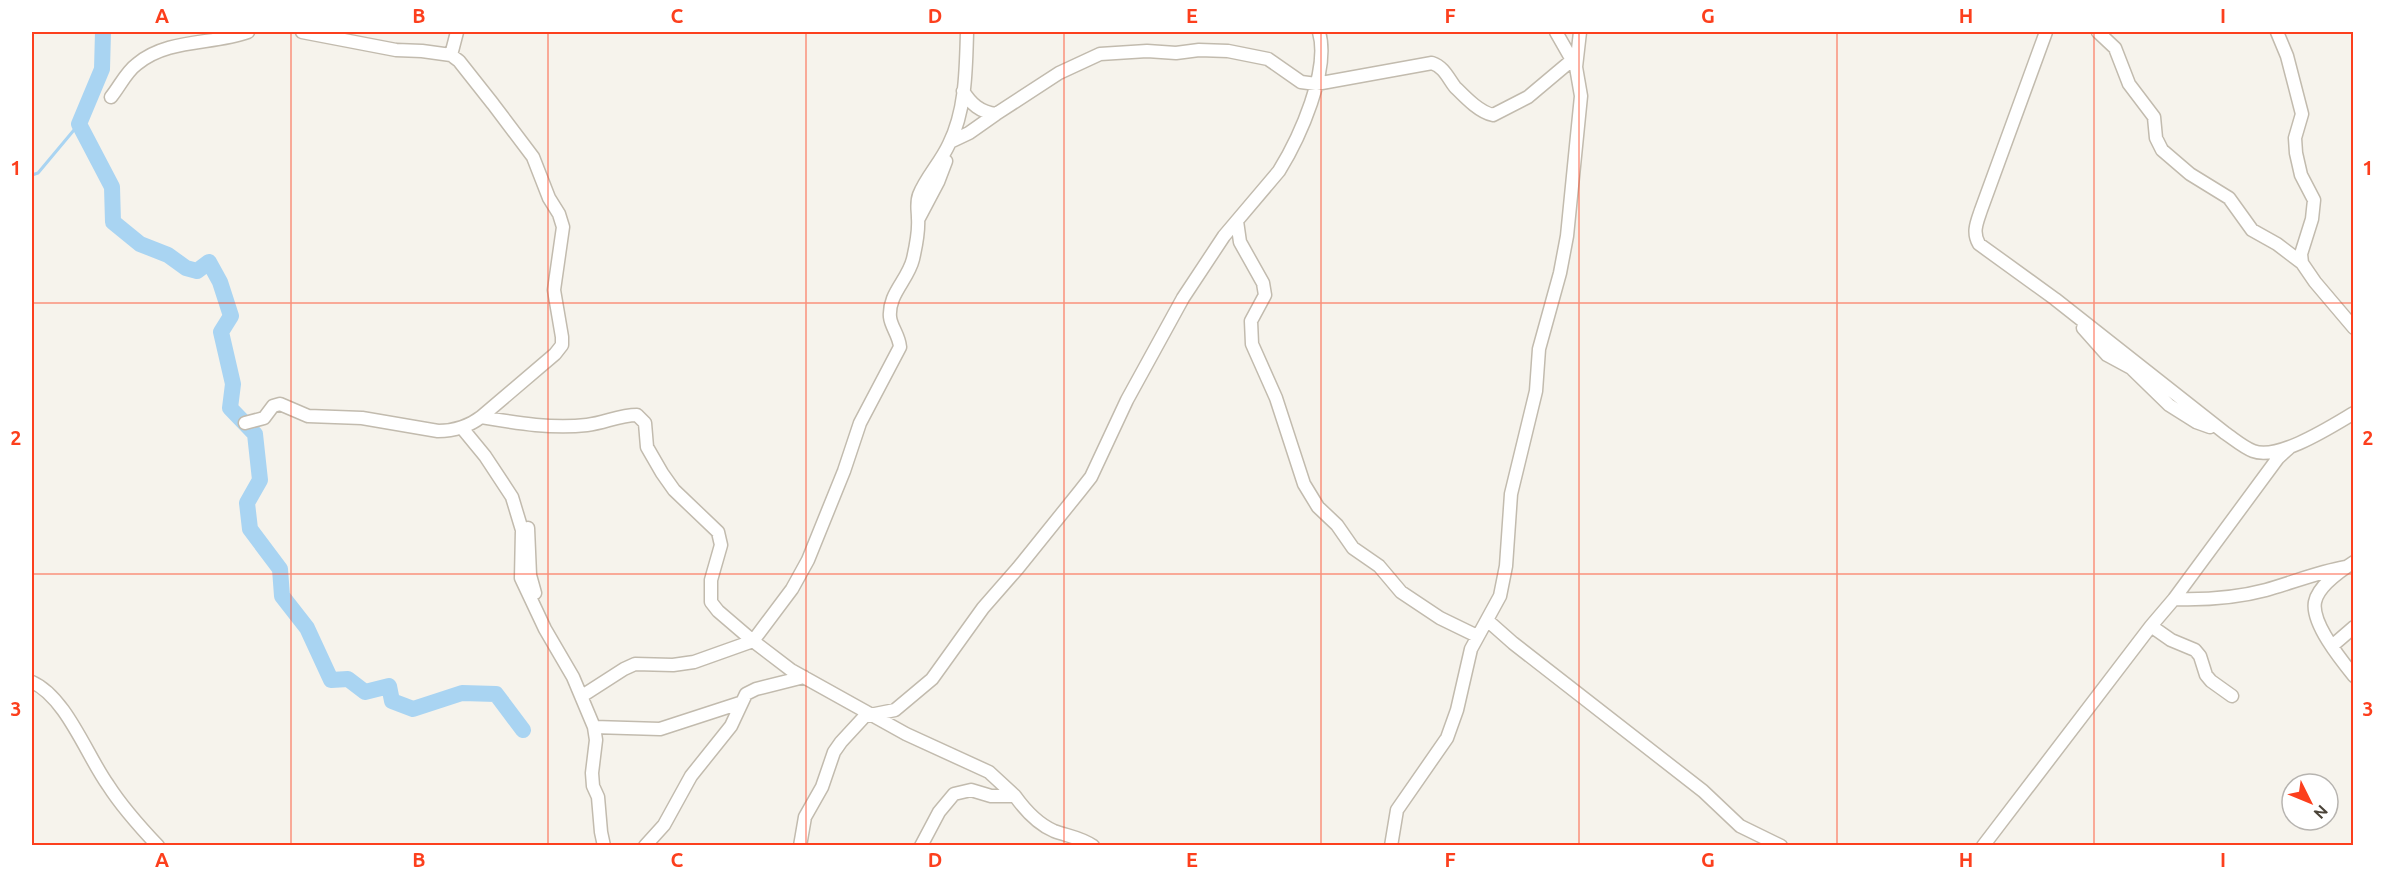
<svg xmlns="http://www.w3.org/2000/svg" width="2385" height="877" font-family="Ubuntu,sans-serif">
<style>
.lines{fill:none;stroke-linecap:round;stroke-linejoin:round}
.stream{stroke:#a9d4f2;stroke-width:3}
.river{stroke:#a9d4f2;stroke-width:16}
.minor-casing{stroke:#c2bbae;stroke-width:15}
.minor{stroke:#fff;stroke-width:12}
.grid{fill:none;stroke:#fc3f1d;stroke-width:1.5;stroke-opacity:0.55}
.neatline{fill:none;stroke:#fc3f1d;stroke-width:2}
.grid-label{font-size:20px;text-anchor:middle;font-weight:bold;fill:#fc3f1d}
</style>
<rect width="100%" height="100%" fill="#f6f3ec"/>
<g class="lines">
<!-- stream -->
<path class="stream" d="M32,175L38,173L79,124"/>
<!-- river -->
<path class="river" d="M103,32L102,69L79,124L112,187L113,222L140,244L168,255L186,268L197,271L209,262L220,282L231,316L221,332L233,384L230,408L255,434L260,480L247,503L250,529L280,569L282,596L307,628L331,680L348,679L365,692L389,686L392,701L413,709L462,693L496,694L523,730"/>
<!-- minor casing -->
<g class="minor-casing">
<path id="minor" d="M1556,32L1576,67
M2046,32L1981,210C1977,222 1972,232 1979,244L2055,299L2225,433C2234,439 2243,447 2253,451C2278,461 2332,426 2354,413
M2098,32L2115,48L2129,84L2154,117L2156,138L2162,150L2190,174L2229,198L2252,230L2277,244L2302,263L2315,282L2354,328
M2277,32L2287,56L2302,114L2295,138L2296,153L2301,175L2314,200L2312,219L2301,254L2302,263
M451,55L457,32
M963,91C971,104 980,112 996,114L1059,73L1100,54L1147,51L1176,53L1199,50L1228,51L1268,59L1301,82L1316,84L1432,63C1444,67 1448,78 1455,87C1465,97 1479,112 1493,115L1528,97L1572,60
M111,97C120,86 126,72 137,64C168,38 213,45 248,32
M950,142L969,133L996,114
M919,218L938,182L946,161
M1237,221L1240,242L1263,283L1265,295L1251,321L1252,344L1276,398L1304,484L1318,507L1337,525L1353,548L1379,566L1401,592L1440,618L1477,636
M2083,328L2107,355L2131,368L2169,405L2196,422L2210,427
M481,417C517,423 551,429 587,425C605,423 619,415 637,415L645,423L647,447L662,473L674,490L718,532L721,545L711,580V602L718,611L753,641L791,670L906,734L989,772L1015,796
M245,423L264,418L273,406L280,404L308,416L362,418L438,431C455,431 468,427 481,417L555,354L562,345V337L554,290L563,227L559,214L549,198L533,157L493,104L459,61L451,55L422,51L396,50L302,32
M462,428L485,456L512,497L522,530L521,578L545,629L573,677L594,727L596,740L592,773L593,786L598,797L601,832L604,846
M528,528L530,575L535,593
M2354,562C2340,571 2318,586 2315,602C2311,623 2341,660 2354,676
M2174,599C2205,600 2236,598 2266,590C2294,582 2318,572 2346,567
M1487,620L1513,643L1703,791L1740,826L1781,846
M2151,626L2171,640L2195,650L2200,656L2206,675L2211,681L2232,696
M2332,646L2354,627
M32,682C66,697 87,756 108,785C122,807 140,827 158,846
M582,696L624,669L635,664L673,665L694,662L753,641L792,589L808,560L844,471L860,423L900,347C899,335 891,327 890,317C888,294 908,280 913,259C916,246 919,231 918,218C918,210 916,203 919,195C926,177 941,162 949,144C966,110 966,68 967,32
M594,727L660,729L740,703
M645,846L664,825L691,776L731,726L746,694L756,689L804,677
M800,846L805,817L822,787L834,752L841,742L865,716L895,710L932,679L983,608L1018,568L1080,491L1091,477L1127,400L1183,298L1224,236L1279,171C1300,137 1330,70 1319,32
M921,846L939,812L954,794L971,790L991,796H1015C1025,810 1038,824 1054,831C1067,836 1080,837 1093,846
M1391,846L1397,810L1447,738L1457,710L1471,649L1500,596L1506,566L1511,494L1536,391L1539,349L1560,273L1567,236L1581,96L1576,67L1580,32
M1983,846L2151,626L2174,599L2278,458L2289,448"/>
</g>
<!-- minor -->
<use href="#minor" class="minor"/>
</g>
<!-- grid -->
<path class="grid" d="M291,32V846M548,32V846M806,32V846M1064,32V846M1321,32V846M1579,32V846M1837,32V846M2094,32V846M32,303H2354M32,574H2354"/>
<!-- border -->
<rect width="2385" height="877" fill="none" stroke="#ffffff" stroke-width="66"/>
<!-- north arrow -->
<g transform="translate(2310 802) rotate(133)"><circle r="28" fill="#ffffff" stroke="#b7b4b0" stroke-width="1.5"/>
<path d="M0-4.5L10 22L0 15L-10 22Z" fill="#fc3f1d"/>
<text y="-9" font-size="16" font-weight="bold" text-anchor="middle" fill="#4b4439">N</text>
</g>
<rect x="33" y="33" width="2319" height="811" class="neatline"/>
<g class="grid-label">
<text x="162" y="23">A</text>
<text x="419" y="23">B</text>
<text x="677" y="23">C</text>
<text x="935" y="23">D</text>
<text x="1192" y="23">E</text>
<text x="1450" y="23">F</text>
<text x="1708" y="23">G</text>
<text x="1966" y="23">H</text>
<text x="2223" y="23">I</text>
<text x="16" y="175">1</text>
<text x="2368" y="175">1</text>
<text x="16" y="445">2</text>
<text x="2368" y="445">2</text>
<text x="16" y="716">3</text>
<text x="2368" y="716">3</text>
<text x="162" y="867">A</text>
<text x="419" y="867">B</text>
<text x="677" y="867">C</text>
<text x="935" y="867">D</text>
<text x="1192" y="867">E</text>
<text x="1450" y="867">F</text>
<text x="1708" y="867">G</text>
<text x="1966" y="867">H</text>
<text x="2223" y="867">I</text>
</g>
</svg>
